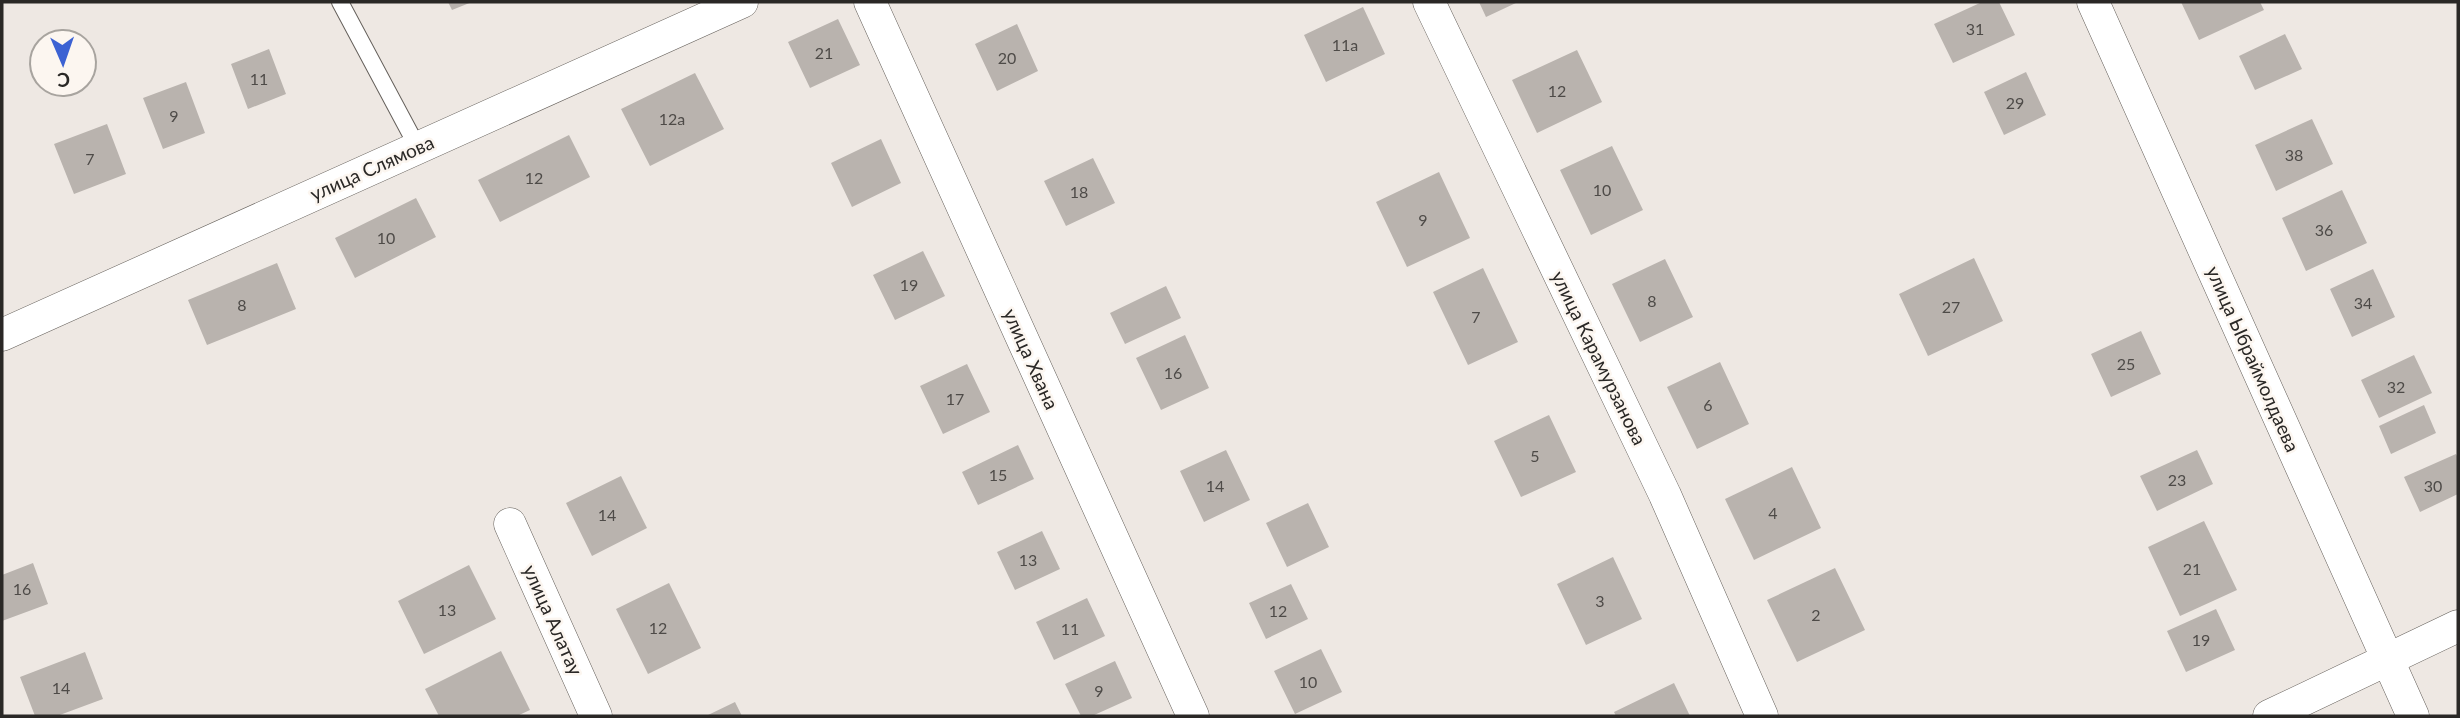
<svg xmlns="http://www.w3.org/2000/svg" width="2460" height="718" font-family="Lato,sans-serif">
<style>
.building{fill:#b9b3ae}
.lines{fill:none;stroke-linecap:round;stroke-linejoin:round}
.lane-casing{stroke:#65605b;stroke-width:18}
.street-casing{stroke:#65605b;stroke-width:33}
.lane{stroke:#fff;stroke-width:16}
.street{stroke:#fff;stroke-width:32}
.labels{text-anchor:middle;stroke-width:5;stroke-linejoin:round;paint-order:stroke}
.number-label{font-size:16px;fill:#4e4b48}
.street-label{font-size:19px;fill:#2a2826;stroke:#fcf6f0}
</style>
<rect width="100%" height="100%" fill="#eee8e3"/>
<!-- building -->
<path class="building" d="M448,2H472L452,10Z
M1479,2H1518L1486,17Z
M1982,2H1999L2015,35L1953,63L1934,24Z
M2181,2H2260L2264,10L2199,40Z
M1363,7L1385,54L1326,82L1304,35Z
M838,19L860,65L810,88L788,42Z
M1017,24L1038,71L997,91L975,44Z
M2285,34L2302,69L2255,90L2239,56Z
M269,49L286,94L248,109L231,64Z
M1577,50L1602,102L1537,133L1512,80Z
M2026,72L2046,115L2004,135L1984,92Z
M695,73L724,129L650,166L621,109Z
M186,82L205,133L163,149L143,98Z
M2312,119L2333,164L2276,191L2255,145Z
M107,124L126,174L74,194L54,144Z
M569,135L590,177L500,222L478,180Z
M881,139L901,183L852,207L831,163Z
M1612,146L1643,210L1591,235L1560,170Z
M1093,158L1115,203L1066,226L1044,181Z
M1439,172L1470,238L1407,267L1376,202Z
M2342,190L2367,243L2306,271L2282,218Z
M416,198L436,237L355,278L335,238Z
M923,251L945,296L895,320L873,275Z
M1974,258L2003,321L1928,356L1899,294Z
M1665,259L1693,317L1640,342L1612,284Z
M277,263L296,309L207,345L188,300Z
M1483,268L1518,342L1468,365L1433,292Z
M2373,269L2395,317L2352,337L2330,289Z
M1166,286L1181,318L1125,344L1110,313Z
M2141,331L2161,374L2111,397L2091,354Z
M1185,335L1209,388L1161,410L1136,358Z
M2414,355L2432,393L2379,418L2361,380Z
M1720,362L1749,424L1697,449L1667,387Z
M967,364L990,412L943,434L920,386Z
M2424,405L2436,433L2391,454L2379,426Z
M1549,415L1576,472L1521,497L1494,441Z
M1018,445L1034,479L978,505L962,472Z
M1226,450L1250,500L1204,522L1180,471Z
M2197,450L2213,484L2157,511L2140,476Z
M2456,454L2458,458V494L2420,512L2404,477Z
M1792,467L1821,528L1754,560L1725,499Z
M621,476L647,528L592,556L566,503Z
M1308,503L1329,547L1287,567L1266,523Z
M2204,521L2237,590L2180,616L2148,547Z
M1042,531L1060,569L1015,590L997,552Z
M1613,557L1642,619L1586,645L1557,584Z
M33,563L48,604L2,621V575Z
M469,565L496,619L424,654L398,601Z
M1835,568L1865,630L1797,662L1767,600Z
M669,583L701,648L648,674L616,609Z
M1291,584L1308,619L1266,639L1249,603Z
M1087,598L1105,636L1054,660L1036,622Z
M2216,609L2235,650L2186,672L2167,631Z
M1321,649L1342,692L1295,714L1274,671Z
M501,651L530,710L517,716H439L425,689Z
M85,652L103,699L57,716H35L20,677Z
M1115,661L1132,698L1092,716H1081L1065,684Z
M1674,683L1690,716H1616L1614,712Z
M735,702L742,716H706Z"/>
<g class="lines">
<!-- lane casing -->
<g class="lane-casing">
<path id="lane" d="M340,2L418,148"/>
</g>
<!-- street casing -->
<g class="street-casing">
<path id="street" d="M870,2L1193,716
M1429,2L1665,495L1762,716
M2093,2L2413,716
M2,335L742,2
M510,524L596,716
M2269,716L2458,626"/>
</g>
<!-- lane -->
<use href="#lane" class="lane"/>
<!-- street -->
<use href="#street" class="street"/>
</g>
<g class="labels">
<!-- number labels -->
<g class="number-label">
<text x="1975" y="35">31</text>
<text x="1345" y="51">11а</text>
<text x="824" y="59">21</text>
<text x="1007" y="64">20</text>
<text x="259" y="85">11</text>
<text x="1557" y="97">12</text>
<text x="2015" y="109">29</text>
<text x="174" y="122">9</text>
<text x="672" y="125">12а</text>
<text x="2294" y="161">38</text>
<text x="90" y="165">7</text>
<text x="534" y="184">12</text>
<text x="1602" y="196">10</text>
<text x="1079" y="198">18</text>
<text x="1423" y="226">9</text>
<text x="2324" y="236">36</text>
<text x="386" y="244">10</text>
<text x="909" y="291">19</text>
<text x="1652" y="307">8</text>
<text x="2363" y="309">34</text>
<text x="242" y="311">8</text>
<text x="1951" y="313">27</text>
<text x="1476" y="323">7</text>
<text x="2126" y="370">25</text>
<text x="1173" y="379">16</text>
<text x="2396" y="393">32</text>
<text x="955" y="405">17</text>
<text x="1708" y="411">6</text>
<text x="1535" y="462">5</text>
<text x="998" y="481">15</text>
<text x="2177" y="486">23</text>
<text x="1215" y="492">14</text>
<text x="2433" y="492">30</text>
<text x="1773" y="519">4</text>
<text x="607" y="521">14</text>
<text x="1028" y="566">13</text>
<text x="2192" y="575">21</text>
<text x="22" y="595">16</text>
<text x="1600" y="607">3</text>
<text x="447" y="616">13</text>
<text x="1278" y="617">12</text>
<text x="1816" y="621">2</text>
<text x="658" y="634">12</text>
<text x="1070" y="635">11</text>
<text x="2201" y="646">19</text>
<text x="1308" y="688">10</text>
<text x="61" y="694">14</text>
<text x="1099" y="697">9</text>
</g>
<!-- street labels -->
<g class="street-label">
<text transform="translate(372 168) rotate(-24)" y="7">улица Слямова</text>
<text transform="translate(1599 358) rotate(64)" y="7">улица Карамурзанова</text>
<text transform="translate(1031 359) rotate(66)" y="7">улица Хвана</text>
<text transform="translate(2253 359) rotate(66)" y="7">улица Ыбраймолдаева</text>
<text transform="translate(553 620) rotate(66)" y="7">улица Алатау</text>
</g>
</g>
<!-- border -->
<rect width="2460" height="718" fill="none" stroke="#2a2826" stroke-width="7"/>
<!-- north arrow -->
<g transform="translate(63 63) rotate(178)"><circle r="33" fill="#fcf6f0" stroke="#a8a49f" stroke-width="2"/>
<path d="M0-5L12 26L0 18L-12 26Z" fill="#3c62d3"/>
<text y="-10" font-size="19" font-weight="bold" text-anchor="middle" fill="#2a2826">С</text>
</g>
</svg>
